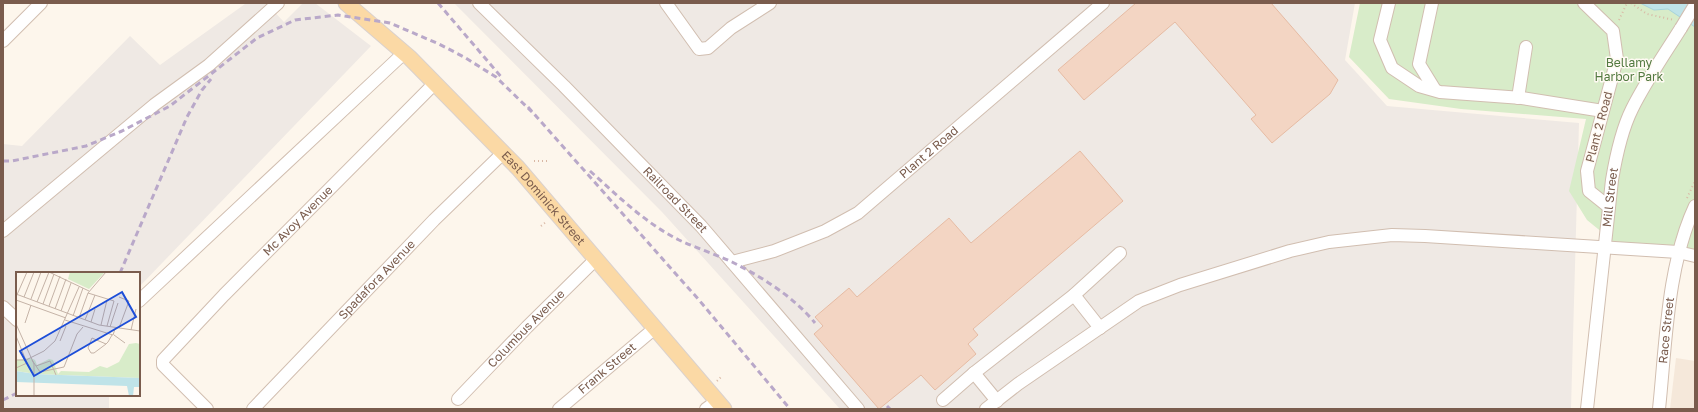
<svg xmlns="http://www.w3.org/2000/svg" width="1698" height="412" font-family="'Golos Text',sans-serif">
<style>
.residential{fill:#f5e8da}
.industrial{fill:#efe9e4}
.green{fill:#d8ecc9}
.water{fill:#bfe3e8;stroke:#a5d3da}
.building{fill:#f3d5c3;stroke:#e6bba3}
.lines{fill:none;stroke-linecap:round;stroke-linejoin:round}
.minor-casing{stroke:#d1beb0;stroke-width:14}
.major-casing{stroke:#dad1cd;stroke-width:17}
.path{stroke:#d9b8a5;stroke-width:2;stroke-dasharray:1 3;stroke-linecap:butt}
.minor{stroke:#fff;stroke-width:12}
.major{stroke:#fbd9a5;stroke-width:15}
.rail{stroke:#b9a8c9;stroke-width:3;stroke-dasharray:6 4;stroke-linecap:butt}
.minor-bridge-casing{stroke:#d1beb0;stroke-width:14;stroke-linecap:butt}
.minor-bridge{stroke:#fff;stroke-width:12}
.labels{text-anchor:middle;stroke-width:3;stroke-linejoin:round;paint-order:stroke}
.park-label{font-size:12px;fill:#537a41;stroke:#fffaf3}
.street-label{font-size:12px;fill:#7a5c4d;stroke:#fffaf3}
.inset-road{fill:none;stroke:#c5b3a7;stroke-width:1}
.view{fill:#1d4ed8;fill-opacity:0.15;stroke:#1d4ed8;stroke-width:2}
.inset-edge{fill:none;stroke:#7a5c4d;stroke-width:2}
</style>
<rect width="100%" height="100%" fill="#fdf6ec"/>
<!-- residential -->
<path class="residential" d="M1676,358L1695,361V409H1670Z"/>
<!-- industrial -->
<path class="industrial" d="M253,3H266L284,22L303,3H315L371,46L139,287V273H17V395H109V409H3V144L22,146L130,36L160,65L245,4Z
M454,3H1355L1345,60L1387,106L1579,123L1571,409H840L662,212Z"/>
<!-- green -->
<path class="green" d="M1360,3H1640L1654,10L1668,9L1695,27V251L1614,242L1587,220L1569,191L1586,119L1461,109L1389,99L1349,57Z"/>
<!-- water -->
<path class="water" d="M1640,3H1695V27L1668,9L1654,10Z"/>
<!-- building -->
<path class="building" d="M1136,3H1271L1338,80L1330,94L1272,143L1251,119L1256,115L1175,22L1084,100L1058,70Z
M1080,151L1123,201L973,329L978,335L968,344L976,354L935,390L921,375L879,409L814,334L823,326L815,317L849,288L857,297L949,218L971,243Z"/>
<g class="lines">
<!-- minor casing -->
<g class="minor-casing">
<g id="minor">
<path id="s1" d="M479,3L564,86L701,226L858,409"/>
<path d="M666,3L699,49L708,48L731,28L770,3"/>
<path d="M1389,3L1380,40L1392,68L1419,86L1440,92L1522,98L1603,111"/>
<path d="M1432,3L1419,64L1435,90"/>
<path d="M1584,3L1613,31L1617,59L1587,171L1589,191L1609,207"/>
<path d="M3,41L41,3"/>
<path d="M1518,98L1526,47"/>
<path d="M3,231L154,105L209,65L278,3"/>
<path id="s2" d="M732,262L774,251L825,231L858,213L1103,3"/>
<path d="M1074,295L1100,328"/>
<path d="M139,301L404,53"/>
<path d="M3,307L17,320"/>
<path d="M974,373L997,401"/>
<path id="s3" d="M458,399L527,327L596,259"/>
<path d="M943,400L974,373L1074,295L1120,253"/>
<path id="s4" d="M207,409L163,365V360L224,295L435,83"/>
<path id="s5" d="M253,409L434,220L503,153"/>
<path id="s6" d="M559,409L655,328"/>
<path d="M706,409L717,401"/>
<path d="M986,409L1018,384L1139,301L1180,285L1290,251L1329,242L1392,235L1425,236L1678,252L1695,256"/>
<path id="s7" d="M1587,409L1612,180C1616,156 1621,131 1632,109C1646,81 1664,55 1681,28"/>
<path id="s8" d="M1659,409C1666,343 1667,266 1695,206"/>
</g>
</g>
<!-- major casing -->
<g class="major-casing">
<g id="major">
<path id="s9" d="M346,3L410,58L518,168L724,409"/>
</g>
</g>
<!-- path -->
<path class="path" d="M1631,3L1647,14L1674,20
M1619,20L1627,3
M534,161H548
M1687,198L1695,181
M541,226L546,222
M717,381L721,377"/>
<!-- minor -->
<use href="#minor" class="minor"/>
<!-- major -->
<use href="#major" class="major"/>
<!-- rail -->
<path class="rail" d="M438,3L503,79
M528,107L699,300L790,409
M3,161H12L86,146L122,131L170,106L257,38L295,20L338,15L390,23L439,44L464,57L496,77L532,112
M590,171C618,196 645,223 679,240C696,248 715,254 732,262C762,277 794,297 815,323
M120,273L187,117L202,90L211,79
M3,400L17,393
M887,406L890,409"/>
<!-- minor-bridge casing -->
<g class="minor-bridge-casing">
<path id="minor-bridge" d="M1681,28L1695,5"/>
</g>
<!-- minor-bridge -->
<use href="#minor-bridge" class="minor-bridge"/>
</g>
<g class="labels">
<!-- park labels -->
<g class="park-label">
<text x="1629" y="67">Bellamy<tspan x="1629" dy="14">Harbor Park</tspan></text>
</g>
<!-- street labels -->
<g class="street-label">
<text transform="translate(1599 127) rotate(-75)" y="4">Plant 2 Road</text>
<text dy="4" stroke="none"><textPath href="#s2" startOffset="229">Plant 2 Road</textPath></text>
<text dy="4" stroke="none"><textPath href="#s7" startOffset="213">Mill Street</textPath></text>
<text dy="4" stroke="none"><textPath href="#s9" startOffset="278">East Dominick Street</textPath></text>
<text dy="4" stroke="none"><textPath href="#s1" startOffset="278">Railroad Street</textPath></text>
<text dy="4" stroke="none"><textPath href="#s4" startOffset="261">Mc Avoy Avenue</textPath></text>
<text dy="4" stroke="none"><textPath href="#s5" startOffset="179">Spadafora Avenue</textPath></text>
<text dy="4" stroke="none"><textPath href="#s3" startOffset="98">Columbus Avenue</textPath></text>
<text dy="4" stroke="none"><textPath href="#s8" startOffset="79">Race Street</textPath></text>
<text dy="4" stroke="none"><textPath href="#s6" startOffset="63">Frank Street</textPath></text>
</g>
</g>
<!-- overview -->
<g transform="translate(16 272)">
<rect width="124" height="124" fill="#fdf6ec"/>
<path d="M54,0H89L73,17L52,7ZM120,71L124,72V106L20,102L0,99V88L15,86L19,88L21,93L33,87L37,88L42,102L45,99L73,100L84,94L91,96L103,90L113,72Z" fill="#d8ecc9"/>
<path d="M0,99L19,102L124,106V115H118L117,124H113L111,114L0,110Z" fill="#bfe3e8"/>
<path class="inset-road" d="M33,0L73,19M72,21L98,29L91,54M0,22L83,53L124,59M0,25L11,0M8,25L18,0M103,25L113,29L103,56M15,27L25,0M0,28L50,46M21,30L33,0M27,32L38,2M33,34L44,4M39,37L50,7M45,39L55,11M57,44L67,16M63,46L72,21L90,0M49,48L97,63L99,57M69,48L79,23M75,50L79,37M9,51L15,33M0,52L18,92V124M85,53L91,28M94,55L102,31M115,58L120,37M98,63L109,71M0,64L11,91L0,96M44,69L50,54M90,72L76,66L72,76L75,81H78L90,72L92,70L96,63M0,88H10L28,79L39,69L63,15M16,88L24,100L48,95L61,62L67,55M20,94L34,89L40,103"/>
<path class="view" d="M106,20L120,45L18,104L4,79Z"/>
<rect width="124" height="124" class="inset-edge"/>
</g>
<!-- border -->
<rect width="1698" height="412" fill="none" stroke="#7a5c4d" stroke-width="8"/>
</svg>
